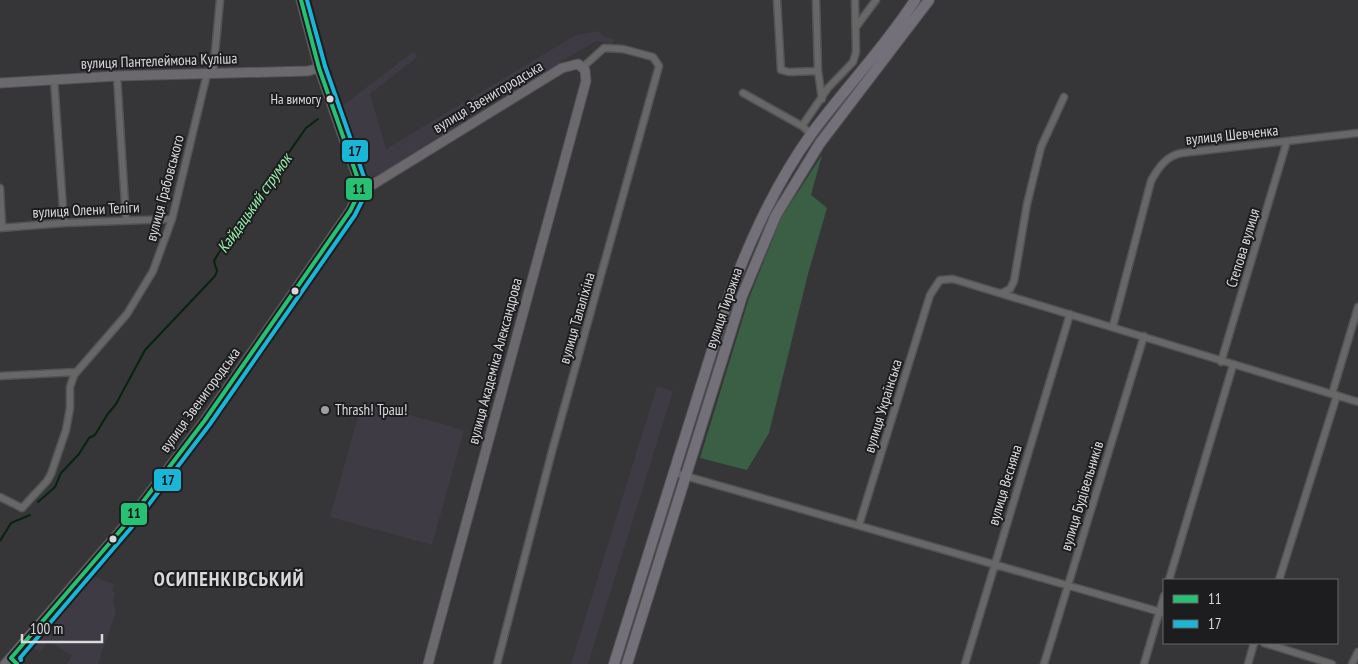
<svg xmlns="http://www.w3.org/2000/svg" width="1358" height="664" font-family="'PT Sans Narrow',sans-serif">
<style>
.built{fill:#3e3b45}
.green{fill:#3b5f44}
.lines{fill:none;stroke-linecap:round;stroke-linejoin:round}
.stream{stroke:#05250f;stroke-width:2}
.street-casing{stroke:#535254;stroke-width:9}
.secondary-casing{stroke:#535254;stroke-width:11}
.primary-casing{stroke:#535254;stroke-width:12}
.street{stroke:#676768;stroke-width:6}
.secondary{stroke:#6b696e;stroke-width:9}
.primary{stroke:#737079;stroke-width:10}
.bus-1-casing{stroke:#1d1c1e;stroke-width:8}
.bus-2-casing{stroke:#1d1c1e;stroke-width:8}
.bus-1{stroke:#26c172;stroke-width:4}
.bus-2{stroke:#1ab6d8;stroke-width:4}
.bus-dot{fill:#d9d8db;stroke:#1d1c1e;stroke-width:2}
.poi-dot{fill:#a09fa2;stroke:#1d1c1e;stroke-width:2}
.labels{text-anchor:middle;stroke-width:4;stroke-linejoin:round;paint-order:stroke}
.bus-label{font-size:14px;fill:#d9d8db;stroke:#1d1c1e;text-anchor:end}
.street-label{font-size:15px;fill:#d9d8db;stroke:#1d1c1e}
.poi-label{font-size:15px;fill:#d9d8db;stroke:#1d1c1e;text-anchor:start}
.water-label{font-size:16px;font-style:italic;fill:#94f1aa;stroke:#1d1c1e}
.district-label{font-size:20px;font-weight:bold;letter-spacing:1px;fill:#d9d8db;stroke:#1d1c1e}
.line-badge{stroke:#1d1c1e;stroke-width:2}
.pale-badge-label{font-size:14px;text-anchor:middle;font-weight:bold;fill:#111}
</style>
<rect width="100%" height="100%" fill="#363538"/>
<!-- built -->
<path class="built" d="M599,31L604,37L614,39L613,44L596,41L470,116L389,169L371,177L365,176L341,107L414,51L417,57L370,94L386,149L576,35Z
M657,386L673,391L588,664H571Z
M362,402L464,430L432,545L330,517Z
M94,576L115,585L112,591L115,592L113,602L116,611L98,664H67L72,655L48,642L40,652L33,648Z"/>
<!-- green -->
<path class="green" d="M822,155L811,195L827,208L808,274L769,433L747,470L700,458L749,298L781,218Z"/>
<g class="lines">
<!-- stream -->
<path class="stream" d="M38,502L55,487L61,473L79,454L89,438L95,435L107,415L116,404L145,350L215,276L217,271L214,261L218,254L306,128L318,119
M0,541L11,523L30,515"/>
<!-- street casing -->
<g class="street-casing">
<path id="street" d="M777,0L781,70L789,72L818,71
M816,0L818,71L822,99
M856,27L876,0
M213,74L220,0
M117,76L126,220
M54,79L64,223
M743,93L802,126L811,134
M802,126L828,88L853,62L856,52L855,0
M0,188L2,227
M0,228L64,223L172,219
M1002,293L1010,289L1014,281L1027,204L1041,147L1064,97
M1113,326L1151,181C1158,168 1167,155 1182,153L1358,133
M1221,362L1287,141
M0,376L76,372
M1332,394L1358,307
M675,473L1164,613
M0,497L22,508L47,481L51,474L66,430L70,408V387L74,375L127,314L153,271L172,219L207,74
M859,525L930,295L940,280L953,279L1358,402
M1169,580L1233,365
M1279,580L1337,395
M1264,643L1332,664
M497,664L551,455L659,66L653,57L623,49L604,48L583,67
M965,664L1070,314
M1044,664L1144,336
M1144,664L1164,596
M1248,664L1254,643
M1352,664L1358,652"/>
</g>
<!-- secondary casing -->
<g class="secondary-casing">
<path id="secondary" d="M301,0L319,68L359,182V193
M0,83L117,76L308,71L319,68
M5,664L126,524L205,420L350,211L359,193L562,68L578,64L585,70L586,81L428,664"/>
</g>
<!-- primary casing -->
<g class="primary-casing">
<path id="primary" d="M614,664L730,293C752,236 776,183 812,133C845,88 885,47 915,0
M627,664L742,296L776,215L820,143L929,0"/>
</g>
<!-- street -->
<use href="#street" class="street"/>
<!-- secondary -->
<use href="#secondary" class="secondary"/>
<!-- primary -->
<use href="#primary" class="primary"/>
<!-- bus-1 casing -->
<g class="bus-1-casing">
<path id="bus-1" d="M17,664L11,658L126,524L205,420L350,211L359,193V182L319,68L301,0"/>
</g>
<!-- bus-2 casing -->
<g class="bus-2-casing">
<path id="bus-2" d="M21,660L20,658L131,528L210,424L355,215L365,195V180L325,66L307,0"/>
</g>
<!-- bus-1 -->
<use href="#bus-1" class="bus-1"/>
<!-- bus-2 -->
<use href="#bus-2" class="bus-2"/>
</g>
<!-- markers -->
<g class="bus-dot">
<circle cx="330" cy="99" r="4.5"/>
<circle cx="295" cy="291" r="4.5"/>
<circle cx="113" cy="539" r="4.5"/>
</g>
<circle class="poi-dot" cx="325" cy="410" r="5"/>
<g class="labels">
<!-- bus labels -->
<g class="bus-label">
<text x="321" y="104">На вимогу</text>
</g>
<!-- street labels -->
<g class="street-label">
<text transform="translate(159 61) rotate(-2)" y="5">вулиця Пантелеймона Куліша</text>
<text transform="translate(488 97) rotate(-31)" y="5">вулиця Звенигородська</text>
<text transform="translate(1232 135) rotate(-6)" y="5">вулиця Шевченка</text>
<text transform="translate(165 188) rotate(-75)" y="5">вулиця Грабовського</text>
<text transform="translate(86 210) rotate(-3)" y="5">вулиця Олени Теліги</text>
<text transform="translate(1243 248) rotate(-73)" y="5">Степова вулиця</text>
<text transform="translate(724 308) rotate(-71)" y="5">вулиця Тиражна</text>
<text transform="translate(577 318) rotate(-74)" y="5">вулиця Талаліхіна</text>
<text transform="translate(495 361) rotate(-75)" y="5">вулиця Академіка Александрова</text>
<text transform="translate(200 400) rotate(-54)" y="5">вулиця Звенигородська</text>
<text transform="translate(883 406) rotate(-73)" y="5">вулиця Українська</text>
<text transform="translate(1005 485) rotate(-73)" y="5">вулиця Весняна</text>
<text transform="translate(1082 496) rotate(-73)" y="5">вулиця Будівельників</text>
</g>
<!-- poi labels -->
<g class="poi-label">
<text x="335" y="415">Thrash! Траш!</text>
</g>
<!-- water labels -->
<g class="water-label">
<text transform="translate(254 203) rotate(-55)" y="6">Кайдацький струмок</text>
</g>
<!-- district labels -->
<g class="district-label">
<text x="229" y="586">ОСИПЕНКІВСЬКИЙ</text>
</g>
</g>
<g class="line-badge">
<rect x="341" y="139" width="28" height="24" rx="5" fill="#1ab6d8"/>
<rect x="345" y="177" width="28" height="24" rx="5" fill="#26c172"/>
<rect x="153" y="468" width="29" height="24" rx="5" fill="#1ab6d8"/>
<rect x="120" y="502" width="28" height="24" rx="5" fill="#26c172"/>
</g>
<g class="pale-badge-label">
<text x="355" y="156">17</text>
<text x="359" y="194">11</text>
<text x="168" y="485">17</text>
<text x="134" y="518">11</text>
</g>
<!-- legend -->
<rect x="1163" y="579" width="175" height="65" fill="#1d1c1e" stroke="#68676a"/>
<rect x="1173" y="595" width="25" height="8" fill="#26c172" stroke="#68676a"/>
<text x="1208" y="604" font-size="15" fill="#d9d8db">11</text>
<rect x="1173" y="620" width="25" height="8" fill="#1ab6d8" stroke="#68676a"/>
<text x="1208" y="629" font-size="15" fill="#d9d8db">17</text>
<!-- scale -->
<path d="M22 634v8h80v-8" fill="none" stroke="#d9d8db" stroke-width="2.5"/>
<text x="30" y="634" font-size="15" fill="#d9d8db" stroke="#1d1c1e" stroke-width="4" paint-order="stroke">100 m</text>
</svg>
